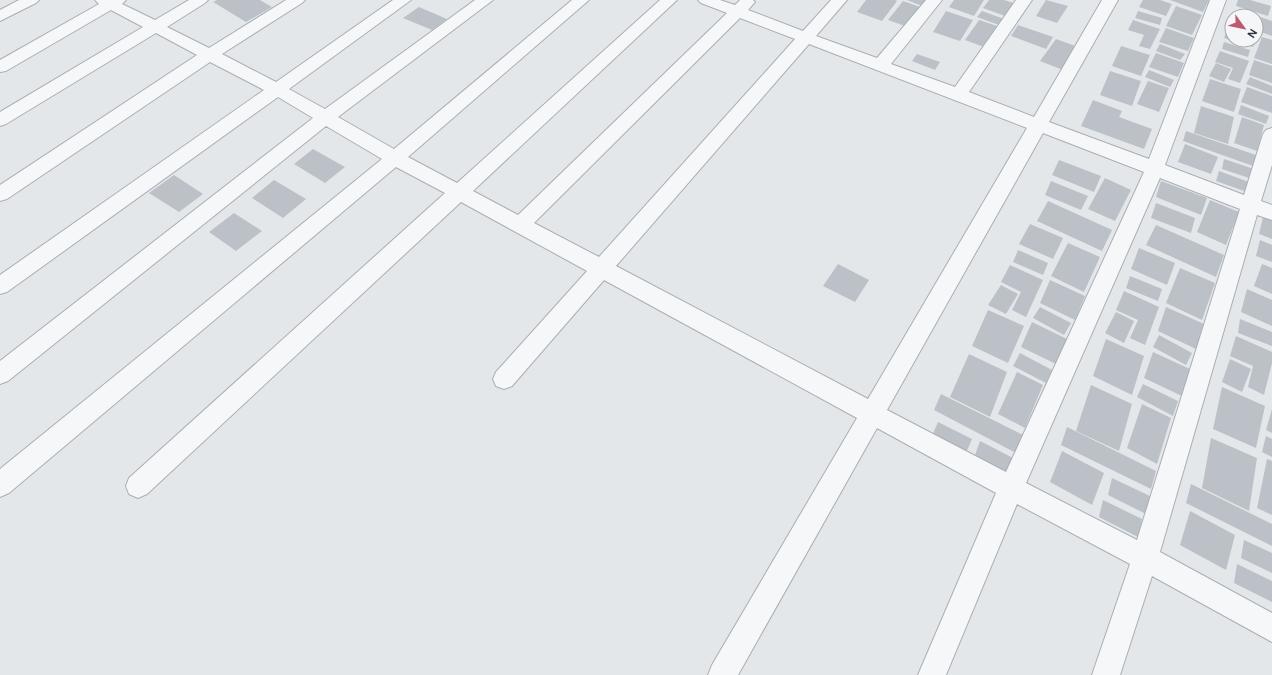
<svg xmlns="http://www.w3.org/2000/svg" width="1272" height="675" font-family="'DM Sans',sans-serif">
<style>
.building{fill:#bcc1c7}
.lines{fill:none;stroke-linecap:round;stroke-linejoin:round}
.minor-casing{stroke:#a9aeb4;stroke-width:2}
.minor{fill:#f6f7f9;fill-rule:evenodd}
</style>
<rect width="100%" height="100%" fill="#e4e7ea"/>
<!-- building -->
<path class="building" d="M217,0H260L272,7L246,22L213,2Z
M866,0H895L897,1L882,21L857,12Z
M907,0H927L922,6Z
M954,0H984L974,16L949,7Z
M989,0H1004L1017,4L1008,17L983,8Z
M1046,0L1068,6L1057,23L1036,16Z
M1143,0H1160L1172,4L1166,16L1139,7Z
M1170,0H1209L1203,12Z
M1238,0H1250L1271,6L1268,16L1236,6Z
M903,1L920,7L905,26L888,20Z
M1176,6L1202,15L1192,35L1166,26Z
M419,7L447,19L432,30L403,18Z
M1240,10L1272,21V36L1256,30V16H1238Z
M946,11L973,20L960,41L933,32Z
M982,11L1004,19L999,25L977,17Z
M1138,11L1162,18L1160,25L1135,18Z
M979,20L997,26L984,47L965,40Z
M1133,20L1160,29L1150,49L1139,46L1144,35L1128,30Z
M1018,25L1053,37L1046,49L1011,36Z
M1229,25L1232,26V40H1256L1253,47L1224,38Z
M1166,28L1194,38L1188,51L1159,42Z
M1262,37L1272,40V64L1254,58Z
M1056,39L1078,47L1063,70L1040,61Z
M1224,42L1250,50L1248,57L1222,49Z
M1160,44L1185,54L1180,60L1156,51Z
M1121,46L1150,55L1141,76L1112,66Z
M1220,51L1249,61L1240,83L1228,79L1233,68L1215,62Z
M1156,53L1184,63L1178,77L1149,67Z
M917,54L940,62L935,70L912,61Z
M1254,60L1272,66V83L1249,75Z
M1216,63L1231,69L1224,82L1209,76Z
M1149,70L1174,80L1170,87L1145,77Z
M1110,71L1141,81L1132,106L1100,95Z
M1250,77L1272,86V94L1246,84Z
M1210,79L1241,89L1234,112L1202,101Z
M1148,81L1169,88L1159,112L1137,104Z
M1247,87L1272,96V113L1241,102Z
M1093,100L1122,111L1119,117L1152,129L1144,149L1081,126Z
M1241,105L1269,116L1266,124L1238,114Z
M1201,106L1234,117L1228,144L1194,133Z
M1242,117L1264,125L1257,151L1234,143Z
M1186,131L1256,155L1253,166L1183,141Z
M1185,144L1218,157L1211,174L1178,162Z
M313,149L345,167L325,183L294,164Z
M1224,159L1254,169L1252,179L1222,169Z
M1059,160L1101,176L1094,192L1052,175Z
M1219,171L1249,182L1247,192L1216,181Z
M174,175L203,194L179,212L149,193Z
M1105,178L1131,190L1115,221L1088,209Z
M274,180L306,199L283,218L252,198Z
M1051,181L1088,196L1081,210L1045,195Z
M1161,181L1207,198L1201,215L1156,197Z
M1210,200L1239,212L1226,245L1197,232Z
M1048,201L1112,230L1102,251L1037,221Z
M1156,203L1195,218L1191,233L1151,218Z
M234,213L262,231L236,251L209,232Z
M1263,217L1272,220V239L1259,234Z
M1030,224L1063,238L1053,259L1019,244Z
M1156,225L1224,255L1216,277L1146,245Z
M1260,240L1272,245V262L1256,256Z
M1068,243L1100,257L1084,292L1051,276Z
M1139,248L1175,263L1167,285L1131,269Z
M1018,250L1048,263L1043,275L1013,262Z
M838,264L869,280L855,302L823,286Z
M1262,264L1272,268V294L1254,286Z
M1010,265L1043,280L1026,317L1012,310L1021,292L1001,282Z
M1180,268L1215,283L1202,320L1166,303Z
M1130,276L1162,289L1158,301L1126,288Z
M1050,280L1085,296L1075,320L1040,303Z
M1001,285L1018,294L1006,314L988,305Z
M1247,289L1272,300V326L1241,312Z
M1124,291L1159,307L1145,345L1130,338L1138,320L1116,310Z
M1040,307L1071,323L1064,335L1033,318Z
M1166,307L1204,324L1196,349L1158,331Z
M988,310L1024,326L1008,363L972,346Z
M1116,312L1134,321L1124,343L1105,333Z
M1240,319L1272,332V346L1238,333Z
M1032,322L1069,340L1058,365L1021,347Z
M1159,335L1192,353L1186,365L1153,347Z
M1236,336L1272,352V363L1264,395L1248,387L1253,366L1230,356Z
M1106,339L1144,356L1132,395L1093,376Z
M1153,352L1192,370L1184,397L1144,378Z
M1020,353L1052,370L1046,383L1013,366Z
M969,354L1007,372L990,417L950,397Z
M1230,359L1251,369L1242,392L1222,382Z
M1017,372L1043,385L1025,428L998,414Z
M1143,384L1178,401L1173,416L1137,397Z
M1091,385L1132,404L1119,451L1076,431Z
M1222,387L1265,406L1256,448L1213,429Z
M941,394L1023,435L1016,453L934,410Z
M1142,404L1171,418L1157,464L1127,448Z
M1272,409V433L1266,430Z
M938,422L972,439L965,455L931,438Z
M1067,427L1156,471L1151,489L1061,445Z
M1266,436L1272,439V457L1262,452Z
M1211,438L1257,458L1249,511L1202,488Z
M980,441L1015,459L1010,476L974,458Z
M1062,451L1104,473L1092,505L1050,482Z
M1267,459L1272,461V515L1257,508Z
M1112,478L1150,496L1146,514L1108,495Z
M1191,484L1272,524V546L1186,503Z
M1103,500L1142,519L1138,537L1099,517Z
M1190,511L1235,535L1226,570L1180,545Z
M1244,540L1272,553V573L1241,558Z
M1237,564L1272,581V602L1234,583Z"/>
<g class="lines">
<!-- minor casing -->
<g class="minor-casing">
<path id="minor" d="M19,0H39L36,3L0,21V10Z
M95,0H126L122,4L155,20L189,0H208L205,3L167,27L209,48L286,0H305L302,3L222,54L276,82L393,0H411L289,89L325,109L475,0H493L338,117L394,149L572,0H589L408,157L457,183L660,0H677L473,191L518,215L727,13L701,3L698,0H720L735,5L740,0H753L755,2L748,10L803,31L831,0H847L816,36L877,58L926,0H942L891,64L955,87L1016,0H1032L969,92L1034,117L1102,0H1118L1049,122L1149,159L1210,0H1226L1165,165L1244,195L1263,134L1266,130L1272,128V165L1261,201L1272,205V220L1257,215L1160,552L1272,613V642L1152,576L1120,675H1092L1130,564L1017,504L946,675H918L996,493L877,428L738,675H708L712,665L857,418L604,280L512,386L504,389L496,386L493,379L496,372L587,271L461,202L147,494L138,498L129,494L126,486L129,478L445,193L396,167L9,493L0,497V469L382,159L326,126L8,381L0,384V361L313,118L278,97L7,292L0,294V275L264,90L210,62L7,199L0,201V185L197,55L156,33L6,124L0,126V112L143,27L111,10L6,71L0,72V60L99,4ZM740,18L795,39L599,257L534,223ZM809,44L1027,128L868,399L616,266ZM1043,133L1144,172L1006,472L887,410ZM1160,178L1240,209L1137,540L1026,483Z"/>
</g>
<!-- minor -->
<use href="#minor" class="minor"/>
</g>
<!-- north arrow -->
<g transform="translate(1244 28) rotate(123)"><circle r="19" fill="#f4f6f8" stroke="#a4a9af"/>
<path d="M0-3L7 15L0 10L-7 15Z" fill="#c05870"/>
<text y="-6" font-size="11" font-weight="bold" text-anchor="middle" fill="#2d3641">N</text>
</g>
</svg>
